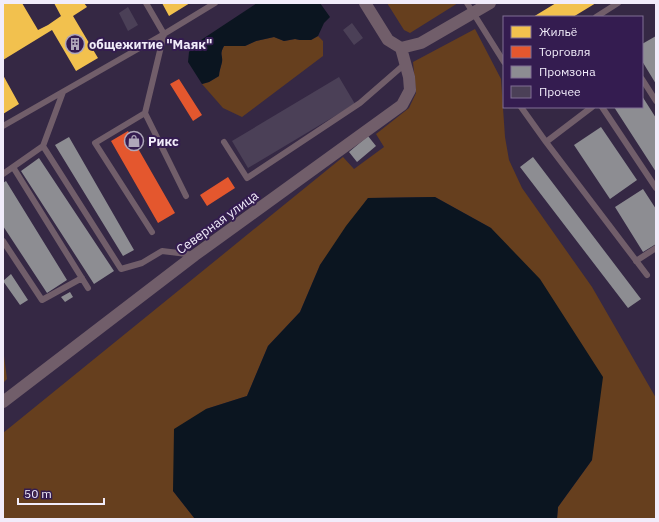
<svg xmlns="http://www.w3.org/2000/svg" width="659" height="522" font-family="'IBM Plex Sans',sans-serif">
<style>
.green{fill:#663f1e}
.water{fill:#0b1520}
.homes{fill:#f2c14e}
.shops{fill:#e4572e}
.industry{fill:#8d8d92}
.building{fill:#4b4057}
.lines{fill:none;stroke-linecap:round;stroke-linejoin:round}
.lane{stroke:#715e6a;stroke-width:6}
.street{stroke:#715e6a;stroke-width:12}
.labels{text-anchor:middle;stroke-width:4;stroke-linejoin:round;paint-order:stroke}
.poi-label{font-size:13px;font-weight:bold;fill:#f1ecfa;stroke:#341c50;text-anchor:start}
.street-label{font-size:13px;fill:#f1ecfa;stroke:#341c50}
</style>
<rect width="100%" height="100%" fill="#352844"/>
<!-- green -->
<path class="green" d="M387,3H458L410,33L404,30Z
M475,29L501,79L505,137L509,160L522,188L592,287L656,398V519H557L558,507L592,460L491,228L435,197L368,198L320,265L300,312L268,346L247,396L206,409L173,491L195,519H3V433L343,157L354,169L384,147L376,134L409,108L416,93L413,62Z
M318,36L323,41V56L242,117L223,108L202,84L209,82L219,76C219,71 221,67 222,62C223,55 219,55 224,46H245L256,41L274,37L284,41L295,39L300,40H311Z
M3,348L7,379L3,383Z"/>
<!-- water -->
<path class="water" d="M257,3H320L330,17L324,23L318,36L311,40H300L295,39L284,41L274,37L256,41L245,46H224C219,55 223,55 222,62C221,67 219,71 219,76L209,82L202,84L188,62L189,52L195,44Z
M435,197L491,228L540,279L603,377L592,460L558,507L557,519H195L173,491L174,429L206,409L247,396L268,346L300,312L320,265L346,226L368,198Z"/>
<!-- homes -->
<path class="homes" d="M3,3H22L38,30L48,25L61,16L54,3H84L87,7L73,16L98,58L76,71L52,30L3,60Z
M162,3H190L169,16Z
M556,3H596L573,17H533Z
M3,75L19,104L3,114Z"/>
<!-- shops -->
<path class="shops" d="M179,79L202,115L193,121L170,84Z
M128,131L175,213L158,223L111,141Z
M228,177L235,188L207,206L200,195Z"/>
<!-- industry -->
<path class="industry" d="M656,36V84L642,61V44Z
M642,96L656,118V172L614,107H642Z
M601,127L637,180L610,199L574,145Z
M368,136L376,146L357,162L349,152Z
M69,137L134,250L123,256L55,145Z
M533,157L641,299L628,308L520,167Z
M39,158L114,271L94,284L21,171Z
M6,181L67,280L47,293L3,226V183Z
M643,189L656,209V244L643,252L615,207Z
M11,274L28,300L20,305L3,281Z
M70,292L73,297L65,302L61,297Z"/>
<!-- building -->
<path class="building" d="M128,7L138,25L128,31L119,13Z
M352,23L363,38L354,45L343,30Z
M339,77L355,104L248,168L232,141Z"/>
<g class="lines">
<!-- lane -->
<path class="lane" d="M146,3L164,34L145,113L186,196
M467,3L504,62
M596,17L618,3
M642,79L656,101
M521,107L546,142L647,275
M602,107L656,188
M145,113L95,143L152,232
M3,126L164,34L215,3
M224,142L247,178L360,103L406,63
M546,142L592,107
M43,146L121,269L142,263L162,251L195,255
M13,167L88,288
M3,174L43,146L63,92
M3,241L42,300L82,278
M636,261L656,248"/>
<!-- street -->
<path class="street" d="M365,3L388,40L401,48L421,43L490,3
M3,402L195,255L402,105L410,90L409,77L401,48"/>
</g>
<!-- icons -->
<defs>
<g id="building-ring" transform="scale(1)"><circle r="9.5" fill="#341c50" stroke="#afa7ba" stroke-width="1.5"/><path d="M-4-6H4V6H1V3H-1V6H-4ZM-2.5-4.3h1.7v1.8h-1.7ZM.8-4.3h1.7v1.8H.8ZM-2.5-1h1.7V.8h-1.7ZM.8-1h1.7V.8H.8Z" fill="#afa7ba"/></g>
<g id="shop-ring" transform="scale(1)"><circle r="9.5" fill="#341c50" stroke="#afa7ba" stroke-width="1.5"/><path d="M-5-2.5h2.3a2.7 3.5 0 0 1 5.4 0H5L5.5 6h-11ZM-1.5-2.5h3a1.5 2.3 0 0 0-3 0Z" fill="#afa7ba"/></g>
</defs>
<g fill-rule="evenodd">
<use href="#building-ring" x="75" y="44"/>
<use href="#shop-ring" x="134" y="141"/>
</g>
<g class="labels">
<!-- poi labels -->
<g class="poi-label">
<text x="89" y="49">общежитие "Маяк"</text>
<text x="148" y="146">Рикс</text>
</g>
<!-- street labels -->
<g class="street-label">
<text transform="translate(217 222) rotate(-36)" y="5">Северная улица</text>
</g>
</g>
<!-- border -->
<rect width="659" height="522" fill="none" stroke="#f1ecfa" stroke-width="8"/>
<!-- legend -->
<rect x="503" y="16" width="140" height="92" fill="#341c50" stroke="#806f94"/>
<rect x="511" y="26" width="20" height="12" fill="#f2c14e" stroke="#806f94"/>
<text x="539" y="36" font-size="12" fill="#f1ecfa">Жильё</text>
<rect x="511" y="46" width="20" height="12" fill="#e4572e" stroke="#806f94"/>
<text x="539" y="56" font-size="12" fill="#f1ecfa">Торговля</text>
<rect x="511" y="66" width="20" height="12" fill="#8d8d92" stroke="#806f94"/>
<text x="539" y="76" font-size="12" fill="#f1ecfa">Промзона</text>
<rect x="511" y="86" width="20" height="12" fill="#4b4057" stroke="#806f94"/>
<text x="539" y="96" font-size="12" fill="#f1ecfa">Прочее</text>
<!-- scale -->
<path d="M18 498v6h86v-6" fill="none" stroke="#f1ecfa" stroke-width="2"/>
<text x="24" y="498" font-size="12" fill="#f1ecfa" stroke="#341c50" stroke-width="3" paint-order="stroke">50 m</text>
</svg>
